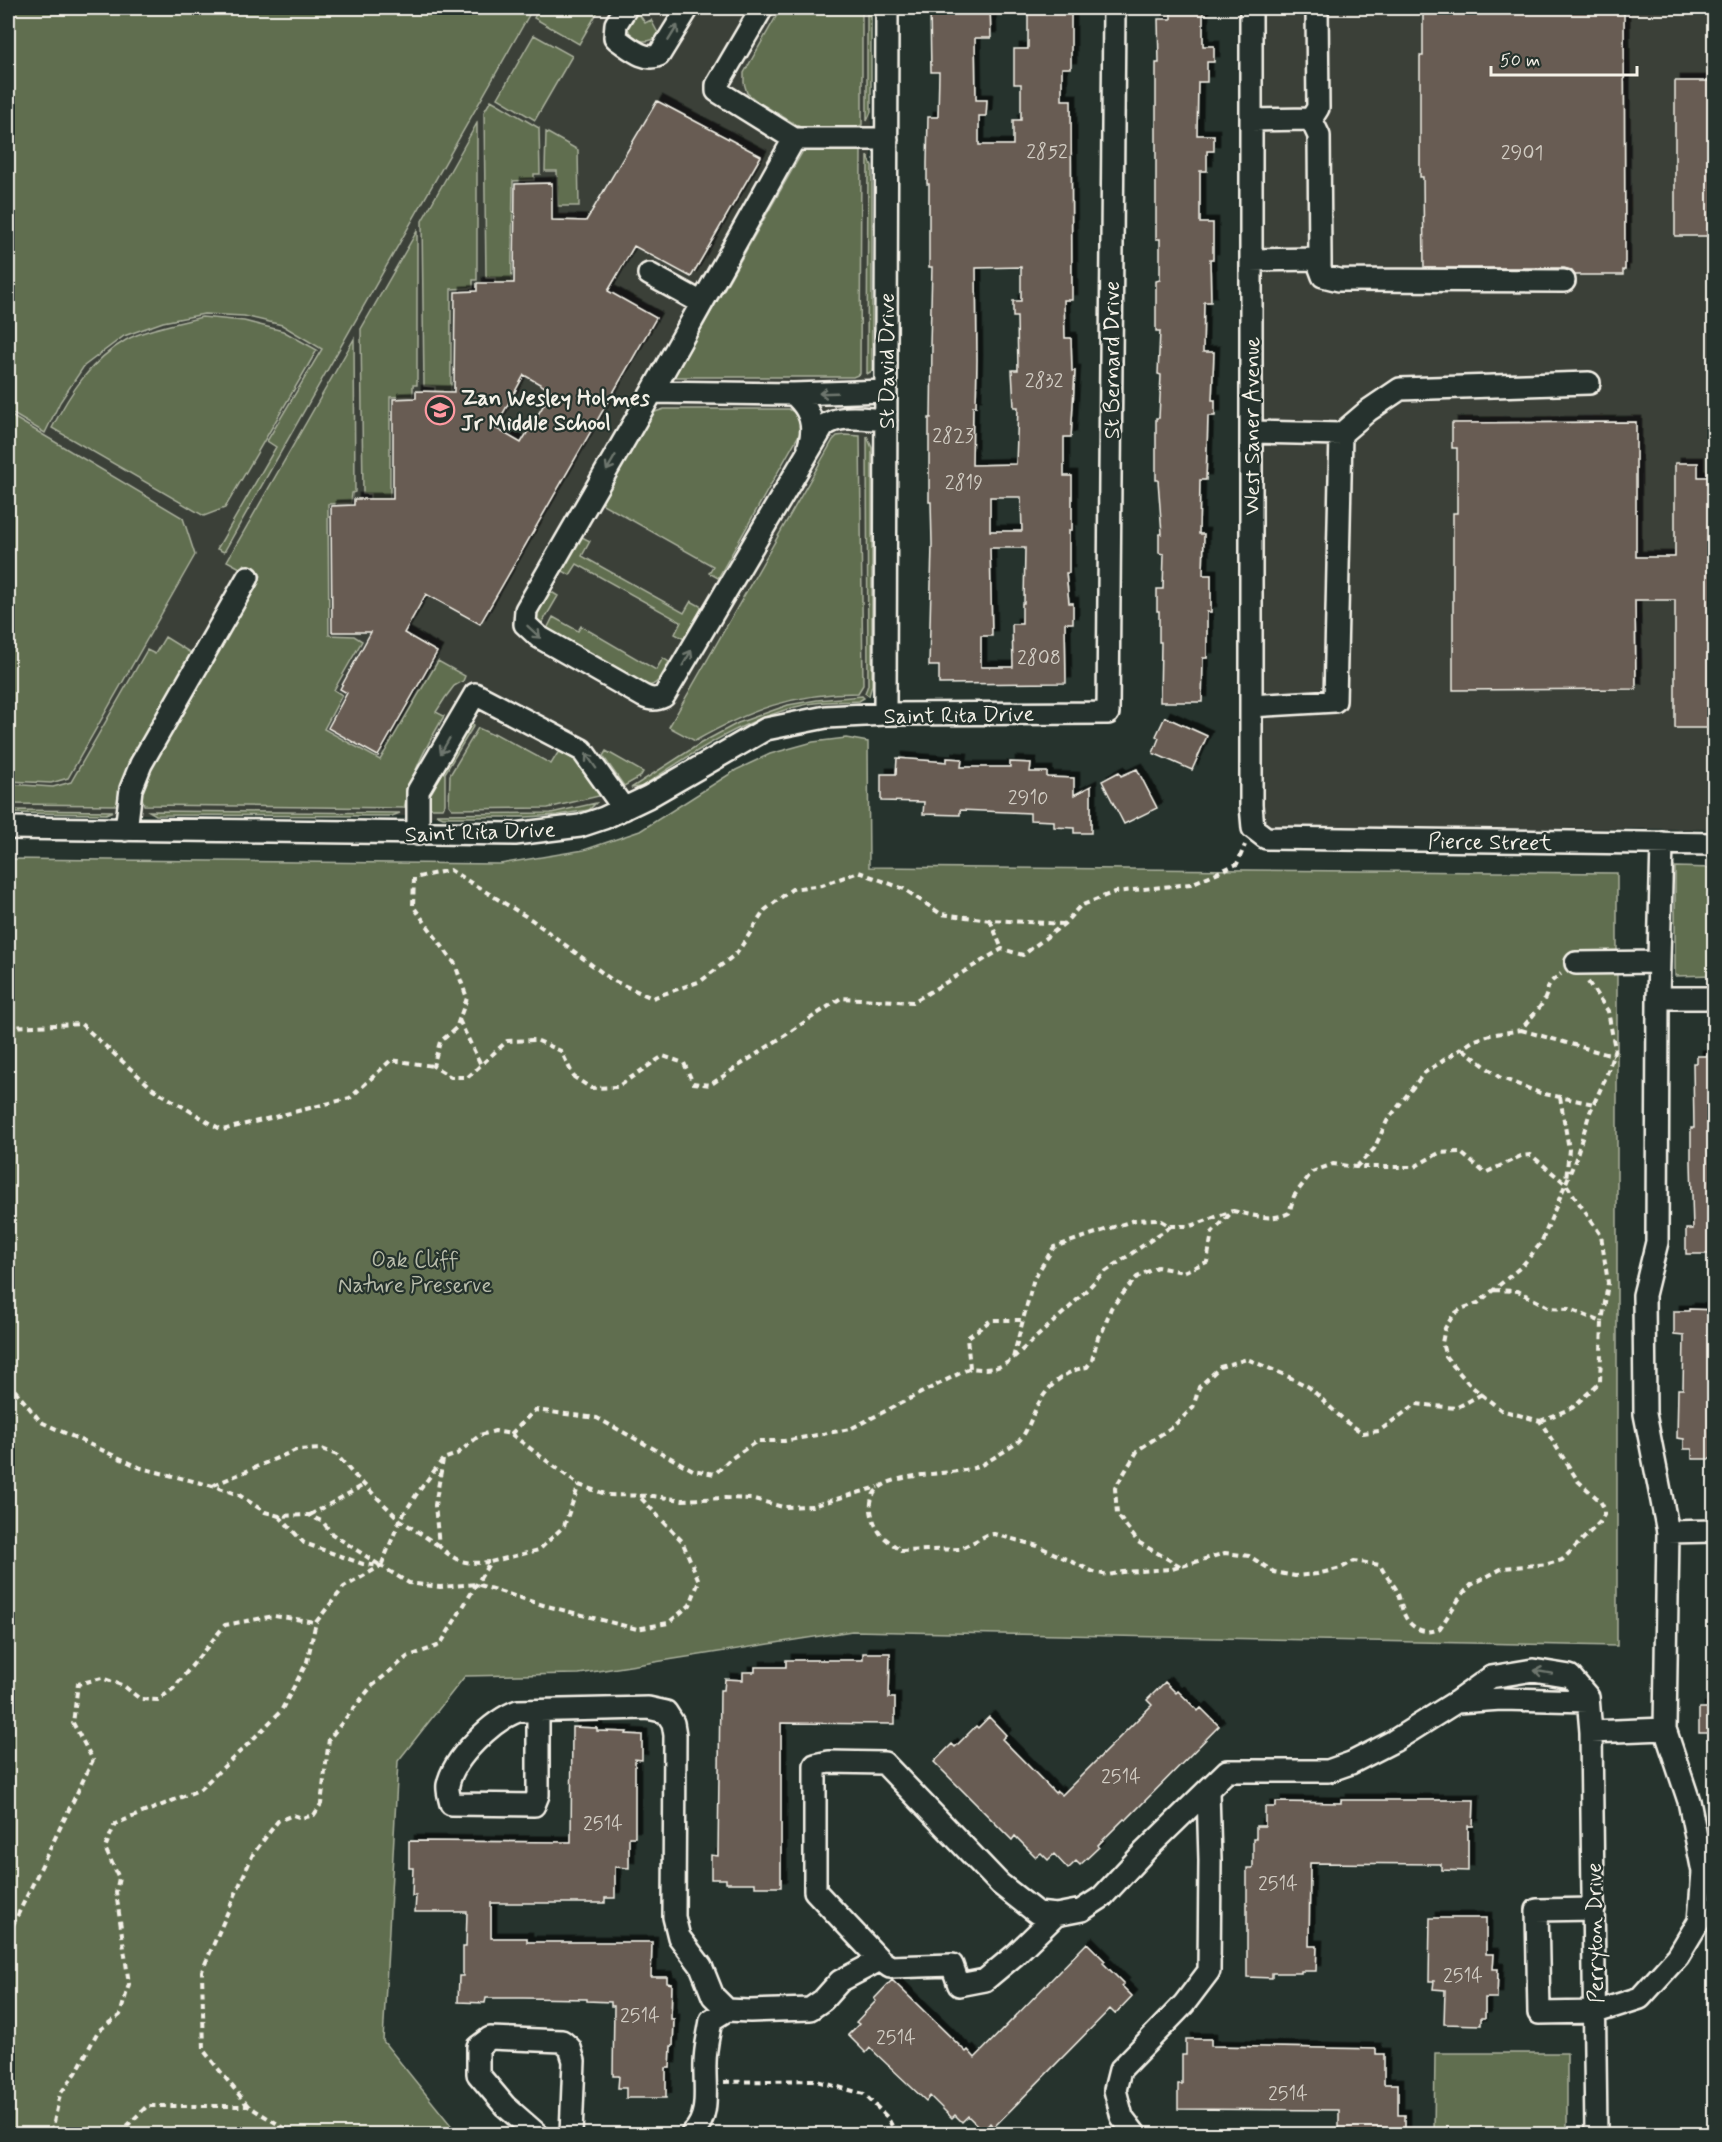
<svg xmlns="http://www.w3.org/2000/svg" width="1722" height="2142" font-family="Mynerve,sans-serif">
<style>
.built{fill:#3a3f38}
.green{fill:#606e50;stroke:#aab09c;stroke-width:1.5}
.building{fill:#675c53;stroke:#f4f1e8;stroke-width:1.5;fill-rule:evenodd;filter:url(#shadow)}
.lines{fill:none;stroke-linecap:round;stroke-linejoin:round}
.minor-casing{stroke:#f4f1e8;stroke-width:26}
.path{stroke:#f4f1e8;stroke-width:4;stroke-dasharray:6 4.5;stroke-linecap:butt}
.minor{stroke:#26332d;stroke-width:21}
.oneway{stroke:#6e766e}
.labels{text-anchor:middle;stroke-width:4.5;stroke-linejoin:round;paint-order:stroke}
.number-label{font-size:20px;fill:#d1ccc3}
.street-label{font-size:22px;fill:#f4f1e8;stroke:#26332d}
.poi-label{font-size:22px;font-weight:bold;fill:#f4f1e8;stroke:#26332d;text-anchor:start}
.park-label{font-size:22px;fill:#b9bdab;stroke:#26332d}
</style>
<defs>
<filter id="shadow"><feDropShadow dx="5.5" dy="-5.5" stdDeviation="0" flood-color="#0009"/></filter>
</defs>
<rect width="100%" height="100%" fill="#26332d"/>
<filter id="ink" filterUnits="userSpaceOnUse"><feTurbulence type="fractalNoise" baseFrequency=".0167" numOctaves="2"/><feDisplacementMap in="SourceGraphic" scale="12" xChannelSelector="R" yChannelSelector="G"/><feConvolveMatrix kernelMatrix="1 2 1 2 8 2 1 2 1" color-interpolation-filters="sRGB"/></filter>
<g filter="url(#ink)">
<!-- built -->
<path class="built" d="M177,8H871L872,685L869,696L859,701L801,707L740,725L641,787L589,810L557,815L526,817L8,813V311Z
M1264,8H1714V829L1260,827Z"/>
<!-- green -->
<path class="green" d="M11,8H533L224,552L217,549L276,447L267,441L322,349L282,325L244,316L204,314L163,322L124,336L84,366L60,402L45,433L8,411V29Z
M539,8H600L579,44L534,18Z
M781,8H862V125L856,127H800L758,102L747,93L744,83V73Z
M867,8H871V112L867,121Z
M634,10L637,11L645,23L651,20L659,35C650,44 631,44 628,28C626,22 631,16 634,10Z
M534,35L572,56L535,120L498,98Z
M491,100L539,128L540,174H534V180L513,181L511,324L496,325L495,278H486L484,112Z
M477,123V280H473V288L451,289V432H435V387L424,386L422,221Z
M546,132L578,150L579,206H558L557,171H545Z
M855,149L861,151L860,374L853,377H674L803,151Z
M868,156L872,166V371L867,374Z
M417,231V385H413V396L390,397V539L371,540L370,494H363L361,329Z
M202,317L244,321L283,331L317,350L225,508L204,516L52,428C70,393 91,360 126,340C146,329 180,323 202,317Z
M354,339L355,492L352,493L351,503L328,504L329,635L354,636L362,641L334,690L342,695L324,729L380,760L438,661L465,676L463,681L454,686L445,698L436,712L444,716C426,747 412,772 404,808L144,805L141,794L149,772L261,576L244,564L240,568L227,561Z
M664,409H789C800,415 801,420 801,431L718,578L709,573L713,566L601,503L648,419L655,412Z
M8,414L183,518L195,555L68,778L51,783L8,781Z
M845,435L860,436L863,685L858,693C794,693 749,710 695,741L669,727L833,440L837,436Z
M867,436L872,448V685L869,696L865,693L868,685Z
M580,536L590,541L582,556L684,613L691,601L702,607L684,639L675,634L681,622L577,564L570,575L561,570Z
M550,591L558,596L541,625L535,622V616Z
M553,617L578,631L581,626L656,670L663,658L669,662C663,672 659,686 647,686L547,629Z
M165,637L191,653L130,760L117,805L8,804V784L53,787L71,782L147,650L155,654Z
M862,696L864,698L859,701C842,702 825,701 808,704C746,717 694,752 641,787L631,788L701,743L738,723L788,705L817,700Z
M466,721L474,725L445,773V804L443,808H430L428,793Z
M478,728L493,735L494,733L551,764L559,751C574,758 600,776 599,796L548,808L452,809L449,805L450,775Z
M846,738L868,742L869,867L1617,873V1646L852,1631L579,1674L465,1676L398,1761L383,2041L458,2134H8V859L500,864L584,850L640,831L736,770L770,754L813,742Z
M606,751L643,772L640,777L624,786L603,756Z
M596,803L589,810L557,815L526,817H443L436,814L551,813Z
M8,810L113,811L106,814L8,813Z
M149,811L400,813L392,816L156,815Z
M1675,867L1714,868V975L1675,976Z
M1435,2053H1567V2134H1434Z"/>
<!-- building -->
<path class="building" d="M930,8H990L991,38H975L976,100H987L986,116H979V145H1013V120H1021V84H1014V49H1028V8H1071V68H1062V100H1071L1072,300H1064L1065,338H1071L1072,371H1075L1071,437H1064V476H1072V530H1069V573H1066L1069,603H1073V623H1065L1066,683L939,684V666H929L932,544L931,502H929V418H931L932,345H930L932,267H929V184H927V163L928,117H938L939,72H931ZM1021,267V301H1013V317H1017L1018,370H1012L1014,407H1018L1016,464L972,465L973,406H976L977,360L976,268ZM990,497H1021L1022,531H990ZM990,548H1025L1024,603H1022V624H1012L1013,667H981V636H992Z
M1171,8H1203V46H1214V62H1207V82H1198L1197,135H1214V151H1207V171H1200V223H1213V259H1210L1211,302H1204L1203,352H1214L1212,400H1215V416H1208L1206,480H1200L1199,534H1204L1203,575H1211V612H1207V658H1203L1202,702H1160L1161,642H1159V611H1157V589H1163L1164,554L1159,553V534H1162L1158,480H1156V418H1159L1161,375L1158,374L1160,331H1156V281L1160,280V239H1156V63H1159L1158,19H1171Z
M1423,8H1624L1625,270H1623V275H1575L1571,270L1564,268H1424L1423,177H1420V56H1423Z
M1675,81H1714V236H1675Z
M657,101L761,156L691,277L634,246L608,291L656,318L480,624L426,594L404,633L437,652L378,756L328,728L347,693L340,689L371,632H332L331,506L354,505V499H393V399L416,398V391L454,392L455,292L477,291V283H514L515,184L552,183V220L586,221ZM524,375L552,391L521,443L495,428Z
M1636,422V557H1675V463H1698V477H1714V728H1675V600H1635L1636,689L1453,690V513H1457V448H1452V423Z
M1165,717L1207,736L1192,770L1153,753L1159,738L1156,736Z
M897,758L947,762V758L962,759L961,767H1010V762L1031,763L1030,772H1047V777L1074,778V795L1091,786V833H1074V828L1054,827V821L1030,820V813L960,810V815L923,814L924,802L881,801V774H896Z
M1137,769L1157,808L1124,824L1102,781L1119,772L1121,776Z
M1697,1056H1714V1254H1686V1229H1693L1691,1162V1128H1694L1693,1063H1697Z
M1689,1309L1714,1310V1459H1692V1449H1684V1439L1677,1438L1678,1389H1683L1684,1336L1674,1335V1311H1689Z
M863,1653H890L889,1698H895V1724L781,1723V1887H755V1883H726V1879H711V1855L718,1856L720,1690H724L725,1679L743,1680V1672H755V1667H786V1660H863Z
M1165,1682L1176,1693L1178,1691L1198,1711L1201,1708L1219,1726L1126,1820L1124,1819L1098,1845L1099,1847L1080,1865L1076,1861L1068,1869L1054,1854L1048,1860L1041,1853L1036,1857L1015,1836L1012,1840L934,1762L952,1744L955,1747L976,1726L978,1728L989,1717L1006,1735L1002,1739L1055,1793L1057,1791L1062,1795L1152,1705L1147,1700Z
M1699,1708H1714V1733H1699Z
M572,1727L597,1728V1731L627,1732L626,1734L642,1735V1760L635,1759V1837H629V1868L615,1867V1898H605V1903H491V1938H527V1942H652L651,1977H667V1983L672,1984L671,2019H674L673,2046H671L670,2068H666V2098H626V2088H618L619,2076H613L614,2006H611V2002L587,2001V1999L522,1998H486L485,2003L458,2002L459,1976H463V1947H466L467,1912H415L416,1896H412L413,1868H409V1841L571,1842Z
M1341,1800H1474L1473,1826H1468V1871L1441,1870V1864L1310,1863L1309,1946H1317L1316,1971H1301V1973H1272V1978L1247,1977V1868H1253V1838H1256V1826H1265V1807H1276V1802L1341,1803Z
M1430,1918H1486V1954H1494L1493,1969H1498L1497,1998H1485V2018H1481V2025L1444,2024L1445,1990L1433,1989L1434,1981H1429Z
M1087,1943L1105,1961L1103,1963L1124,1984L1122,1986L1132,1996L1115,2014L1110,2009L994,2127L990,2123L983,2131L968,2116L962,2122L955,2115L952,2118L930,2096L926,2101L870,2048L866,2053L848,2035L859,2024L856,2022L876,2001L874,1999L892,1980L966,2052L968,2050L975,2058Z
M1186,2039H1211V2046L1376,2049V2054H1384V2084H1398V2115H1405V2134H1339V2110L1178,2109V2084H1182V2055H1186Z"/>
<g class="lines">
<!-- minor casing -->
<g class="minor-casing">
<path id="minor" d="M626,8L616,24L615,37L618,40C630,48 645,62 659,55L688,8
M762,8L717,85V91L794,139H887
M1251,8V805L1253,828L1266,838L1714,844
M1251,120L1311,119
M1320,259V268L1323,276L1339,280L1564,281
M1251,260L1320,259L1319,136L1311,119L1318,108L1317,8
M649,274L702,303
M886,391L793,394L652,392L526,610L525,624L539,637L643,696C651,700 656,700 664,696L823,427C838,413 867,419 886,420
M652,392L794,139
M793,394C810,408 816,425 809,446
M1251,432L1341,434L1335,701L1251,706
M1341,434L1369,410L1400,389L1589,383
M885,714L887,8
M8,828L515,834L580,826L604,818L648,797L766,729L826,717L885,714L1108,713L1114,8
M126,830L131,789L141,764L248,577
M418,834V791L475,694L582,750L624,809
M1576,963L1659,962
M1658,998L1662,843
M1668,1532L1714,1531
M1457,1702L1501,1699L1588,1701
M538,1711V1795L534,1805L451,1804C450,1799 447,1791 448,1785C453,1758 493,1720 518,1711L648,1708L666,1712L673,1723L675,1735L674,1917L679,1937L701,1966L713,1996L727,2010L750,2011L810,2009L823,2000L840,1981L880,1960
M1665,1729L1668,1532L1645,1414L1644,1295L1657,1242L1658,998H1714
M1591,1732L1665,1729L1689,1801L1703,1872L1699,1921L1678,1956L1640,1998L1596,2012L1539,2013L1537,1910L1594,1909
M1056,1915L1015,1955L985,1980L959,1985L952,1965L890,1967L880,1960L815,1891V1765L829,1762L884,1763L1000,1884L1037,1913L1056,1915L1082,1910L1102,1897L1145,1851L1227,1771H1328L1351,1763L1394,1741L1456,1702L1491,1677L1533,1670L1570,1676L1588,1697L1591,1732L1596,2134
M537,2134L505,2106L478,2074V2047L490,2038L562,2041L570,2048L574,2061L571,2134
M692,2134C711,2116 704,2087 705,2063C705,2048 709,2034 711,2020L727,2010
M1135,2134L1122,2117L1115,2090L1120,2070L1184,2004L1209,1971L1210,1860L1208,1791"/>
</g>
<!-- path -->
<path class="path" d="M990,920L1002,949
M1064,924L990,920L941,914L904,889L859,872L822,885L792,889L765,910L737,953L701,981L652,998L612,980L532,920L450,870L414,878L413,906L455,964L467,998L456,1028L440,1042L433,1066L451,1077H468L507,1041L536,1040L561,1051L574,1077L591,1088L617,1087L663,1056L684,1063L693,1083L710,1085L841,998L913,1002L1002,949L1023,955L1064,924L1080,906L1115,892L1191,884L1237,864L1245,845
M1588,982L1608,1011L1615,1049L1606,1077L1590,1112L1575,1161L1541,1243L1522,1266L1478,1303L1461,1309L1454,1314L1445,1328L1442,1343L1446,1357L1456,1369L1471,1386L1501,1410L1540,1421L1578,1481L1600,1501L1604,1508V1515L1600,1522L1562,1560L1548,1564L1503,1568L1471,1585L1461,1596L1440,1628C1428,1636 1411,1629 1405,1616C1401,1608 1400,1598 1396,1589C1391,1581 1384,1574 1380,1565L1354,1561L1341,1568L1317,1574L1295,1576L1274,1572L1249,1556L1225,1553L1172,1569L1123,1572L1108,1575L1094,1572L1038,1546L994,1534L987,1535L960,1549L901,1551C895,1545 885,1540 880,1533C872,1522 866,1502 876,1491C893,1471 952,1476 977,1467C981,1466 1017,1444 1019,1441C1027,1432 1031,1419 1036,1408C1047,1387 1063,1371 1087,1367L1092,1360L1098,1337L1103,1330L1111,1308L1137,1277L1157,1267L1183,1272L1207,1262L1212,1233L1233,1211C1253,1215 1270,1222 1289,1213L1294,1196L1312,1172L1333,1164L1356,1167H1414L1439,1153L1460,1152L1485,1173L1521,1156L1531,1155L1566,1184L1601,1235L1608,1283L1602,1322
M459,1020L481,1065
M8,1027L81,1024L153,1089L222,1130L350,1098L391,1060L433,1066
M1521,1030L1613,1056
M1463,1049L1499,1077L1540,1093L1594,1104
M1560,1097L1569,1149L1566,1180
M1356,1167L1374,1149L1387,1121L1424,1073L1473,1041L1490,1035L1521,1030C1527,1021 1538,1011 1543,1002C1552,986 1542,987 1561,974
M1494,1290L1518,1291L1550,1308L1569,1309L1602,1322L1600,1382L1572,1408L1540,1421
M1013,1358L1071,1306L1102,1274L1171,1226
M970,1368L967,1338L991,1320H1024
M8,1382L41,1422L141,1468L213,1486L239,1495L265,1512L279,1516L309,1515L323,1522L332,1534L381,1566L400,1520L416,1495L443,1459L457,1454L480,1435L495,1431L511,1434L579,1485L608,1495L653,1496L682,1500L725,1498L754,1499L783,1507L812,1506L878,1487
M511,1434L535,1410L597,1418L693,1470L715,1474L729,1460L757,1441H784L850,1429L970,1368C987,1370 1000,1370 1013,1358L1034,1278L1054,1247L1135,1220L1158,1219L1171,1226H1191L1232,1211
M443,1460L435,1505L439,1546C457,1563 465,1564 489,1562
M214,1485L296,1450L322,1449L337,1455L353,1474L400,1520L439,1546
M310,1515L364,1485
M279,1516L304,1543L363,1564L381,1566L409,1583L440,1587L476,1584L543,1605L637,1629L668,1623L690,1605L699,1581L682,1541L639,1496
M1180,1566L1138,1542L1117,1514L1115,1488L1138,1450L1172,1427L1193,1408L1199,1387L1220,1367L1247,1359L1285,1375L1309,1387L1346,1422L1363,1433L1379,1431L1416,1404L1456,1408L1482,1394
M8,1935L93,1760L73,1723L78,1684L102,1678L124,1686L140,1699L158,1700L173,1689L225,1625L274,1616L316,1622
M724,2082L813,2080L864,2094L888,2118L896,2134
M248,2106L204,2051L202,1971L253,1854L278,1821L293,1815L302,1818L314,1815L321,1804L329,1739L371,1687L407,1657L440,1645L490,1562L539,1550L564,1526L579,1485
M8,2128L32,2134
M38,2134L53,2127L60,2094L76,2073L98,2031L120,2015L129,1984L116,1892L119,1878L105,1848L115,1824L199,1790L246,1746L281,1711L307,1662L316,1622L344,1587L381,1566
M119,2134L147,2106H248L286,2129L290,2134"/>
<!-- minor -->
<use href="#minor" class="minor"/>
</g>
<!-- one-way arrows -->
<defs><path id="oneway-shaft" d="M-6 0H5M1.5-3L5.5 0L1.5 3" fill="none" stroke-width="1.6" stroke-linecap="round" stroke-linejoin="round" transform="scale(1.5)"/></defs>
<g class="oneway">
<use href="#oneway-shaft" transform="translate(673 33) rotate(-59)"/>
<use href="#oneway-shaft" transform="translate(828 393) rotate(178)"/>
<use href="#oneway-shaft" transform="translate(611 463) rotate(120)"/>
<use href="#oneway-shaft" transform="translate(534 632) rotate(43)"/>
<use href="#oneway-shaft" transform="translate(687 658) rotate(-60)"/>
<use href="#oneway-shaft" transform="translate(445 746) rotate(120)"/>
<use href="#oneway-shaft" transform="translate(591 761) rotate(-125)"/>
<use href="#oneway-shaft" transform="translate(1543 1672) rotate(-170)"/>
</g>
</g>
<!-- icons -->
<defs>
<g id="school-ring" transform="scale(1.5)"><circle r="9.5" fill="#26332d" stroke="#ff9aa2" stroke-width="1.5"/><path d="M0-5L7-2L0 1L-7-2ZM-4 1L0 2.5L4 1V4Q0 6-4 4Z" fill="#ff9aa2"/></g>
</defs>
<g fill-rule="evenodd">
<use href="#school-ring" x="440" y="410"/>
</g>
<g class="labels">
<!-- number labels -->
<g class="number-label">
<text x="1047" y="158">2852</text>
<text x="1522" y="159">2901</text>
<text x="1044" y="387">2832</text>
<text x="953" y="442">2823</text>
<text x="964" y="489">2819</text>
<text x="1039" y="664">2808</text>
<text x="1028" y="804">2910</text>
<text x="1121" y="1783">2514</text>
<text x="603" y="1830">2514</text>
<text x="1278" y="1890">2514</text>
<text x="1463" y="1982">2514</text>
<text x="640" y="2022">2514</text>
<text x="896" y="2044">2514</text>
<text x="1288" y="2100">2514</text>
</g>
<!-- street labels -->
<g class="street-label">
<text transform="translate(1111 360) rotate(-90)" y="8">St Bernard Drive</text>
<text transform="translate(886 361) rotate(-90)" y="8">St David Drive</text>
<text transform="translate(1251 426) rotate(-90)" y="8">West Saner Avenue</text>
<text transform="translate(959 714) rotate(-1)" y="8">Saint Rita Drive</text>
<text transform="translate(480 831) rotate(-2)" y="8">Saint Rita Drive</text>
<text transform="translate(1490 841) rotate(1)" y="8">Pierce Street</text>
<text transform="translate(1594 1933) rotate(-91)" y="8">Perryton Drive</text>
</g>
<!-- poi labels -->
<g class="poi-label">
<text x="461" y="405">Zan Wesley Holmes<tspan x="461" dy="25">Jr Middle School</tspan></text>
</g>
<!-- park labels -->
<g class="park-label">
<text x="415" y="1267">Oak Cliff<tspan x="415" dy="25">Nature Preserve</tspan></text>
</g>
</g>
<!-- margin -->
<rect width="1722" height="2142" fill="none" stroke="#26332d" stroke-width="30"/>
<rect x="15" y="15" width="1692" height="2112" fill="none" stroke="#f4f1e8" stroke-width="2" filter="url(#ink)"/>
<!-- scale -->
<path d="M1491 66v9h146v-9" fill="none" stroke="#f4f1e8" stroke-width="3"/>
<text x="1500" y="66" font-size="18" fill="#f4f1e8" stroke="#26332d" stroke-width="4.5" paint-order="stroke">50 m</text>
</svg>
